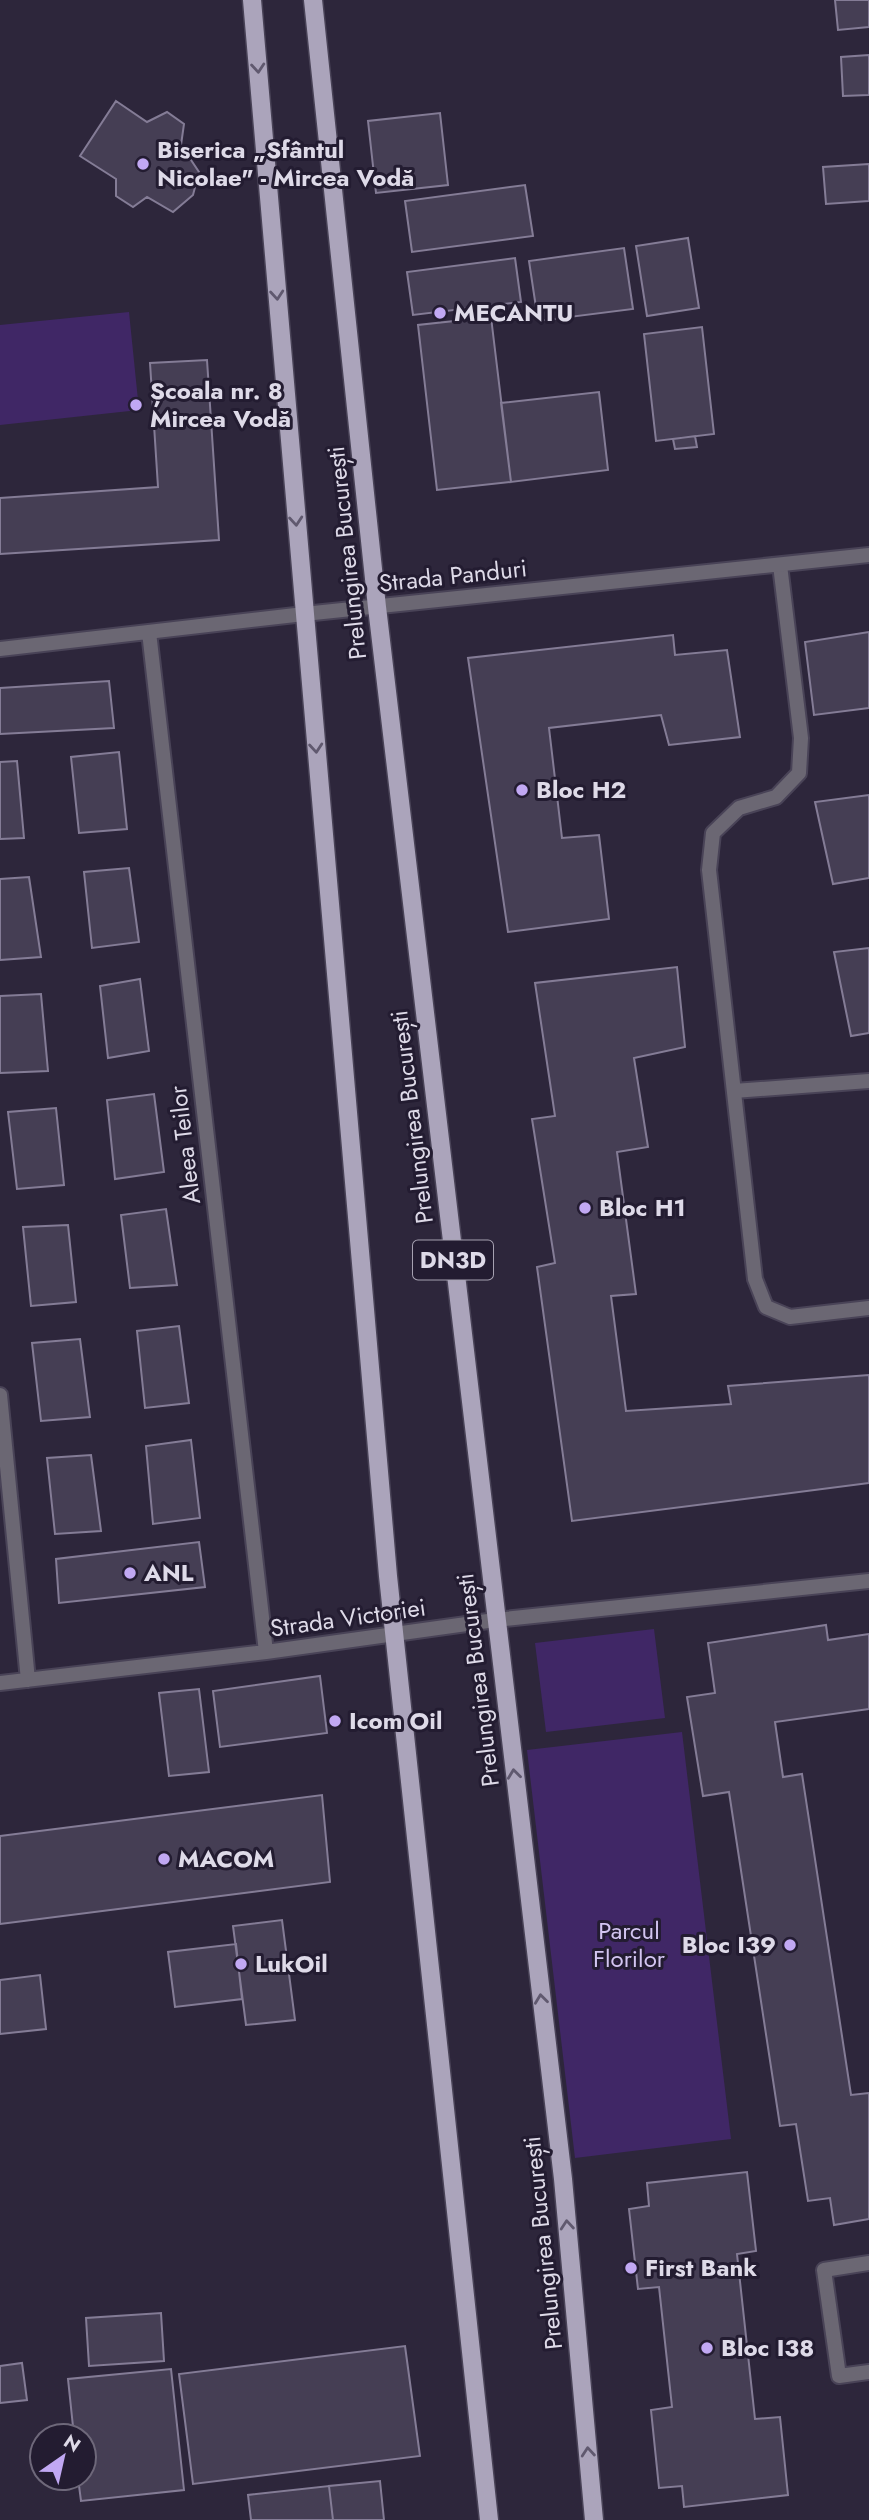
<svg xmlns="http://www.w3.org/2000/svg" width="869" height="2520" font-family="Jost,sans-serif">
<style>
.green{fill:#402766}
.building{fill:#453e54;stroke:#847c96;stroke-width:2}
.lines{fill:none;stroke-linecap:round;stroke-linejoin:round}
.lane-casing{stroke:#494357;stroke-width:18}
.street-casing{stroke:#494357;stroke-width:18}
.primary-casing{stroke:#494357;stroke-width:21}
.lane{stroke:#6b6773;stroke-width:14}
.street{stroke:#6b6773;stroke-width:14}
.primary{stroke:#aba4bb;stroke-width:18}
.oneway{stroke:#60596f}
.poi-dot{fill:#c1a8f3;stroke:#231c31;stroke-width:2.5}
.labels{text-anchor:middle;stroke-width:6;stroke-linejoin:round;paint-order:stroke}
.shield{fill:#231c31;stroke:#a6a1b1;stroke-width:2}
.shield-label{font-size:23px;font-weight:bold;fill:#dedae8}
.poi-label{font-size:24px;font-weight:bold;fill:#dedae8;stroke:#231c31;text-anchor:start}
.street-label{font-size:24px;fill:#dedae8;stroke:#231c31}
.park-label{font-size:24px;fill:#d3c5f1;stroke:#231c31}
</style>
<rect width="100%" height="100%" fill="#2d263b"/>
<!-- green -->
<path class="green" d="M129,312L139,410L0,425V325Z
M654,1629L665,1718L546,1732L535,1643Z
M682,1732L731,2139L575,2158L527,1750Z"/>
<!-- building -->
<path class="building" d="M835,0H869V27L838,30Z
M869,55V95L843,96L841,57Z
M116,101L147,122L167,112L184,124L181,145L199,172L193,195L173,212L147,197L133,207L116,196V179L80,156Z
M440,113L448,185L376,193L368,121Z
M869,164V201L826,204L823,167Z
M525,185L533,236L412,252L405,201Z
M688,238L699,308L647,316L636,246Z
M624,248L633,309L538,321L529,261Z
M515,258L521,302L413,315L407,272Z
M491,317L511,482L437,490L418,325Z
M702,327L714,434L656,441L644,334Z
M207,360L219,540L0,554V498L158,487L150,363Z
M599,392L608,470L511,482L501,403Z
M695,436L697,447L675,449L673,439Z
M869,632V708L814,715L805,642Z
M673,635L675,655L727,650L740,737L669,745L661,715L549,728L562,838L599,835L609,919L508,932L468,658Z
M109,681L114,728L0,734V688Z
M119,752L127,829L79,833L71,757Z
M17,761L24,838L0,839V762Z
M869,795V878L833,884L815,802Z
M129,868L139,942L92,948L84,872Z
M29,877L41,957L0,960V879Z
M869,948V1033L851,1036L834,952Z
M677,967L685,1047L634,1058L648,1147L617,1152L636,1294L611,1296L626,1411L731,1404L728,1386L869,1375V1483L572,1521L537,1267L555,1263L532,1119L555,1116L535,983Z
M140,979L149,1051L108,1058L100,986Z
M41,994L48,1071L0,1073V996Z
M154,1094L164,1172L115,1179L107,1100Z
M56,1108L64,1185L17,1189L8,1112Z
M166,1209L177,1285L130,1288L121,1215Z
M68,1225L76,1302L31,1306L23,1227Z
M179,1326L189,1403L145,1408L137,1331Z
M80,1339L90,1417L41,1421L32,1343Z
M191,1440L200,1518L153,1524L146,1446Z
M91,1455L101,1531L55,1534L47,1458Z
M199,1542L205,1587L59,1603L56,1559Z
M826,1625L828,1640L869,1634V1709L775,1722L783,1777L802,1774L851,2095L869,2093V2219L834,2225L830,2198L808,2201L796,2124L780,2126L729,1792L703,1796L687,1697L715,1693L708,1643Z
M320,1676L327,1733L220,1747L213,1691Z
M199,1689L209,1772L169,1776L159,1693Z
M322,1795L330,1882L0,1924V1836Z
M282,1920L295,2020L246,2025L233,1926Z
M236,1944L242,1999L175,2007L168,1952Z
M40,1975L46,2029L0,2034V1980Z
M747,2172L756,2251L737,2254L755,2419L780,2417L788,2495L684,2507L682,2486L659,2488L651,2410L672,2407L659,2287L638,2289L629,2209L649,2206L647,2183Z
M161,2313L164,2361L89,2366L86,2318Z
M405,2346L420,2456L193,2484L179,2374Z
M22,2363L27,2400L0,2403V2366Z
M171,2369L184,2490L81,2501L78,2478H84V2436H74L68,2379Z
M380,2481L384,2520H333L329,2486Z
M329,2486L333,2520H251L248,2495Z"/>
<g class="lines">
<!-- lane casing -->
<g class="lane-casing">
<path id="lane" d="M780,565L801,738L799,773L776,797L739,808L713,833L709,870L755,1279L766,1307L790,1317L869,1308
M734,1091L869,1081
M869,2263L824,2270L839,2376L869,2372"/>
</g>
<!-- street casing -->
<g class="street-casing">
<path id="street" d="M149,632L266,1652
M0,649L304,614L869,555
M0,1395L28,1680
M0,1683L266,1652L495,1620L869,1581"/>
</g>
<!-- primary casing -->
<g class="primary-casing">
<path id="primary" d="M252,0L388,1576L489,2520
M313,0L377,607L563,2179L594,2520"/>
</g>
<!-- lane -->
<use href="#lane" class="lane"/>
<!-- street -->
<use href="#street" class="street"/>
<!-- primary -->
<use href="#primary" class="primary"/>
</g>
<!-- one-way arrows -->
<defs><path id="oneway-chevron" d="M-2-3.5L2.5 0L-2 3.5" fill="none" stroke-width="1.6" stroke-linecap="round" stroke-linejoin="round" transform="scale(1.75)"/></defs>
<g class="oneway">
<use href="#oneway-chevron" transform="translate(258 68) rotate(85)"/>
<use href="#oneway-chevron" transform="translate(277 295) rotate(85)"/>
<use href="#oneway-chevron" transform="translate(296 521) rotate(85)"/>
<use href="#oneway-chevron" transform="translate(316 748) rotate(85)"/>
<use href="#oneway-chevron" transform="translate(514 1774) rotate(-97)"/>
<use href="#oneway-chevron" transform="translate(541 1999) rotate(-97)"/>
<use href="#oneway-chevron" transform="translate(567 2225) rotate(-95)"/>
<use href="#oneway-chevron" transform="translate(588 2452) rotate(-95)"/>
</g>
<!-- markers -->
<g class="poi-dot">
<circle cx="143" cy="164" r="7"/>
<circle cx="440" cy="313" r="7"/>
<circle cx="136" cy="405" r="7"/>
<circle cx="522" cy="790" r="7"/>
<circle cx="585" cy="1208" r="7"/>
<circle cx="130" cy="1573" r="7"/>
<circle cx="335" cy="1721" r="7"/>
<circle cx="164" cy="1859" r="7"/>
<circle cx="790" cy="1945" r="7"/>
<circle cx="241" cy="1964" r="7"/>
<circle cx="631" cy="2268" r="7"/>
<circle cx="707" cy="2348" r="7"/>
</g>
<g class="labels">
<!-- shield labels -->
<rect class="shield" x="413" y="1240.5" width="80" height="39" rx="5"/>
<g class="shield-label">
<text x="453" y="1268">DN3D</text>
</g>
<!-- poi labels -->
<g class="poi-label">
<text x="157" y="158">Biserica „Sfântul<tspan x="157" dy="28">Nicolae" - Mircea Vodă</tspan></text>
<text x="454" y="321">MECANTU</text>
<text x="150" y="399">Școala nr. 8<tspan x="150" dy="28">Mircea Vodă</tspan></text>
<text x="536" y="798">Bloc H2</text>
<text x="599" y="1216">Bloc H1</text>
<text x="144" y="1581">ANL</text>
<text x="349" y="1729">Icom Oil</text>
<text x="178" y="1867">MACOM</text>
<text x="776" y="1953" text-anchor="end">Bloc I39</text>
<text x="255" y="1972">LukOil</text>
<text x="645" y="2276">First Bank</text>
<text x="721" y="2356">Bloc I38</text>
</g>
<!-- street labels -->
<g class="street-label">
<text transform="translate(347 553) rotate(-96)" y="8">Prelungirea București</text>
<text transform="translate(453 576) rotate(-6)" y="8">Strada Panduri</text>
<text transform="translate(412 1117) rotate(-97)" y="8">Prelungirea București</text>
<text transform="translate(185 1145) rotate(-97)" y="8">Aleea Teilor</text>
<text transform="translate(348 1618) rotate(-8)" y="8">Strada Victoriei</text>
<text transform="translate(478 1680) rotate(-97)" y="8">Prelungirea București</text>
<text transform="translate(543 2243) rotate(-96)" y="8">Prelungirea București</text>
</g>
<!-- park labels -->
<g class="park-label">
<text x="629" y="1939">Parcul<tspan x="629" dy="28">Florilor</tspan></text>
</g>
</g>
<!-- north arrow -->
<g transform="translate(63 2457) rotate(34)"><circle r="33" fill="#231c31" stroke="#6e687a" stroke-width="2"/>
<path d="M0-5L12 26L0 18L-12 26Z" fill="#c1a8f3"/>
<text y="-10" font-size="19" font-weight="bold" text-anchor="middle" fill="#dedae8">N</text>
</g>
</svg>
